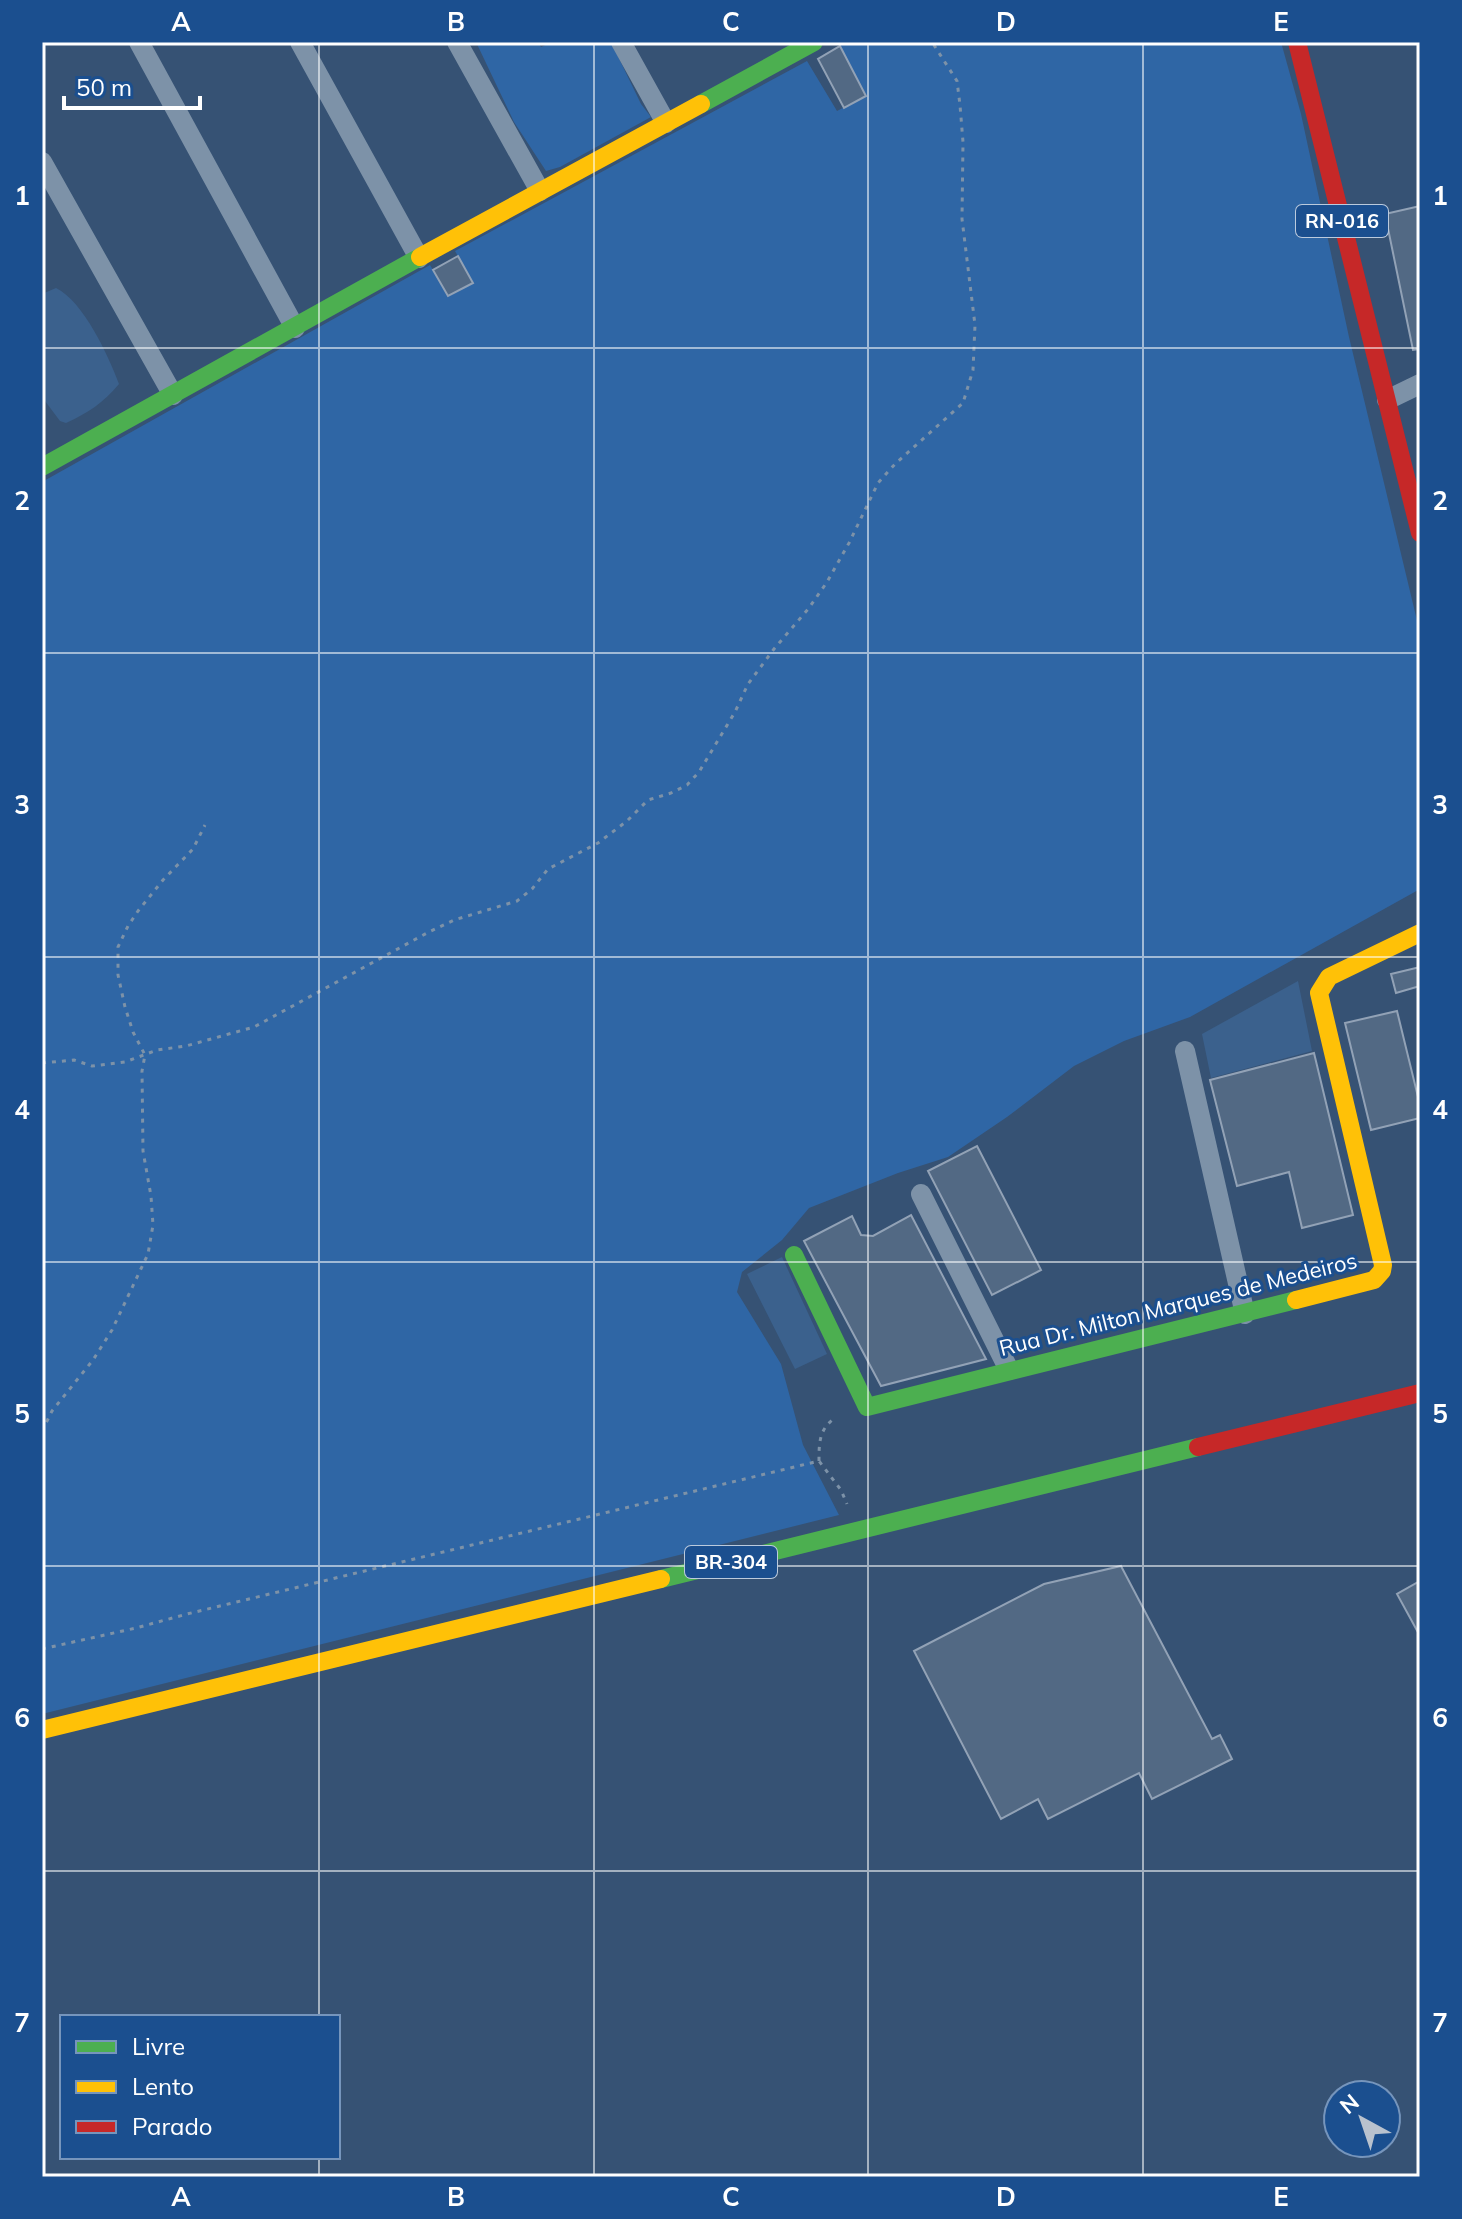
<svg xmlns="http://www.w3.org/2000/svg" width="1462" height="2219" font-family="Mulish,sans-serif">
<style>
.green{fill:#2f66a5}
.water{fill:#3b618d}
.building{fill:#526984;stroke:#92a2b6;stroke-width:2}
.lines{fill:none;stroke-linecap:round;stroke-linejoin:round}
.path{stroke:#7d92a8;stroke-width:3;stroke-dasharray:4 6;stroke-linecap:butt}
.street{stroke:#7d92a8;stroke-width:20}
.fast{stroke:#4caf50;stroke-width:18}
.slow{stroke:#ffc107;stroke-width:18}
.jam{stroke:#c62828;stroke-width:18}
.grid{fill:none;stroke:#fff;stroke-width:2;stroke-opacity:0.55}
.labels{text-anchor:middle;stroke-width:6;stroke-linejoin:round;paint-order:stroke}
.shield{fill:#1b4f8f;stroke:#bbcadd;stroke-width:2}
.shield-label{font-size:20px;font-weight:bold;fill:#fff}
.street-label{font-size:22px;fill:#fff;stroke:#1b4f8f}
.neatline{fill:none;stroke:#fff;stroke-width:3}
.grid-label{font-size:26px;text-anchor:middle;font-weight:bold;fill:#fff}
</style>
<rect width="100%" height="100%" fill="#365274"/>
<!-- green -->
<path class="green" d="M476,42H538L541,47L552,42H611L641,104L651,117L560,167L546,171L514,122Z
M846,42H1281L1301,114L1349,337L1420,633V889L1190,1017L1124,1041L1074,1066L1007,1117L948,1157L898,1173L809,1208L782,1240L742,1272L737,1292L781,1364L803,1445L839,1515L42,1714V482L430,265L449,296L473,283L455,251L807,61L837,111L866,96L840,46Z"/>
<!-- water -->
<path class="water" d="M56,288C84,302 108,355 119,384C103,403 88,413 66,423L60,421L42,397V294Z
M1298,981L1312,1051L1211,1078L1202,1034Z
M782,1257L827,1354L795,1369L747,1274Z"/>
<!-- building -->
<path class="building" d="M840,46L866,96L844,108L818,59Z
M1420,206V349L1413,350L1385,214Z
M458,256L473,283L448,296L433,270Z
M1420,967V986L1396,993L1391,974Z
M1397,1011L1420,1105V1118L1371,1130L1345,1023Z
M1314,1053L1353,1215L1302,1228L1289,1172L1237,1186L1210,1080Z
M977,1146L1041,1270L992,1295L928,1171Z
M911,1215L986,1359L881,1386L804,1241L852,1216L861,1235L873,1236Z
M1121,1566L1212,1739L1220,1735L1232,1759L1152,1799L1139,1773L1048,1819L1038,1799L1001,1819L914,1651L1044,1584Z
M1420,1581V1636L1397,1594Z"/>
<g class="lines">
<!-- path -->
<path class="path" d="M42,1063L74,1060L92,1066L125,1062L157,1050L186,1046L254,1027L427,933L454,920L517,901L532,889L548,869L598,843L627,821L648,800L671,793L687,785L699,772L735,712L748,684L774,649L809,608L827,582L849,543L878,483L895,464L963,403L973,370L975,325L962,219L963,142L960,105L957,81L932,42
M42,1431L52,1411L93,1360L112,1330L148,1254L153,1225L151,1196L143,1151L142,1071L145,1055L133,1032L125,1007L118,975V947L128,926L138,911L163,880L193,849L205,825
M819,1461C819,1443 819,1429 835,1418
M42,1649L136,1628L187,1614L819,1461L841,1490L847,1504"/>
<!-- street -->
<path class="street" d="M139,42L295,328
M300,42L419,258
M457,42L540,191
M621,42L666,123
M42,162L173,395
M1387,400L1420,384
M1185,1051L1245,1314
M921,1194L1009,1370"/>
<!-- fast -->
<path class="fast" d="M701,104L814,42
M42,467L420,257
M794,1255L867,1407L1296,1300
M661,1579L1198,1447"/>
<!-- slow -->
<path class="slow" d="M420,257L701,104
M1296,1300L1374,1280L1382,1271L1383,1265L1319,993L1329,977L1420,933
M42,1730L661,1579"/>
<!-- jam -->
<path class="jam" d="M1297,42L1420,533
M1198,1447L1420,1393"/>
</g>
<!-- grid -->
<path class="grid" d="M319,42V2017M594,42V2177M868,42V2177M1143,42V2177M42,348H1420M42,653H1420M42,957H1420M42,1262H1420M42,1566H1420M42,1871H1420M319,2157V2177"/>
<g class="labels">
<!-- shield labels -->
<g class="shield">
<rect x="1296" y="205" width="92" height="32" rx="6"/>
<rect x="685" y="1546" width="92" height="32" rx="6"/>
</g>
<g class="shield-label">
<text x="1342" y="228">RN-016</text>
<text x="731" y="1569">BR-304</text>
</g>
<!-- street labels -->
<g class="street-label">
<text transform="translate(1178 1304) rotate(-14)" y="8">Rua Dr. Milton Marques de Medeiros</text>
</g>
</g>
<!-- border -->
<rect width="1462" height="2219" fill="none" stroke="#1b4f8f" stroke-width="88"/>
<!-- legend -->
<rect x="60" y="2015" width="280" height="144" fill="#1b4f8f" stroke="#7695bc" stroke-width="2"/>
<rect x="76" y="2041" width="40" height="12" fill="#4caf50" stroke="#7695bc" stroke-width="2"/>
<text x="132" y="2055" font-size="24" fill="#ffffff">Livre</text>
<rect x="76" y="2081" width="40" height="12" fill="#ffc107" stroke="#7695bc" stroke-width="2"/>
<text x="132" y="2095" font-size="24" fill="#ffffff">Lento</text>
<rect x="76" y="2121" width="40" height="12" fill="#c62828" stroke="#7695bc" stroke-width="2"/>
<text x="132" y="2135" font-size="24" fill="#ffffff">Parado</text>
<!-- north arrow -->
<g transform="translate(1362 2119) rotate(320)"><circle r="38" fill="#1b4f8f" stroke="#7695bc" stroke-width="2"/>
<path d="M0-6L14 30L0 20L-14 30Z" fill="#b9c2ce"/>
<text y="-12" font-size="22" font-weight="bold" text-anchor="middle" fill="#ffffff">N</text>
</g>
<!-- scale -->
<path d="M64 96v12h136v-12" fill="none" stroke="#ffffff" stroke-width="4"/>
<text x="76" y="96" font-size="24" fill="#ffffff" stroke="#1b4f8f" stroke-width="6" paint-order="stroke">50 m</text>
<rect x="44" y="44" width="1374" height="2131" class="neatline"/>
<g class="grid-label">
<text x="181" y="31">A</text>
<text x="456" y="31">B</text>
<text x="731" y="31">C</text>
<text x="1006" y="31">D</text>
<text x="1281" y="31">E</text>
<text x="22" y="205">1</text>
<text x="1440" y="205">1</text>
<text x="22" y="510">2</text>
<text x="1440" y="510">2</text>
<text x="22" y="814">3</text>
<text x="1440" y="814">3</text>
<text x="22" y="1119">4</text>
<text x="1440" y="1119">4</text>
<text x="22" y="1423">5</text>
<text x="1440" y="1423">5</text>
<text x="22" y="1727">6</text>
<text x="1440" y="1727">6</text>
<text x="22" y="2032">7</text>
<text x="1440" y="2032">7</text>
<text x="181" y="2206">A</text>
<text x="456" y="2206">B</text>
<text x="731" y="2206">C</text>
<text x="1006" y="2206">D</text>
<text x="1281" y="2206">E</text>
</g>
</svg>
